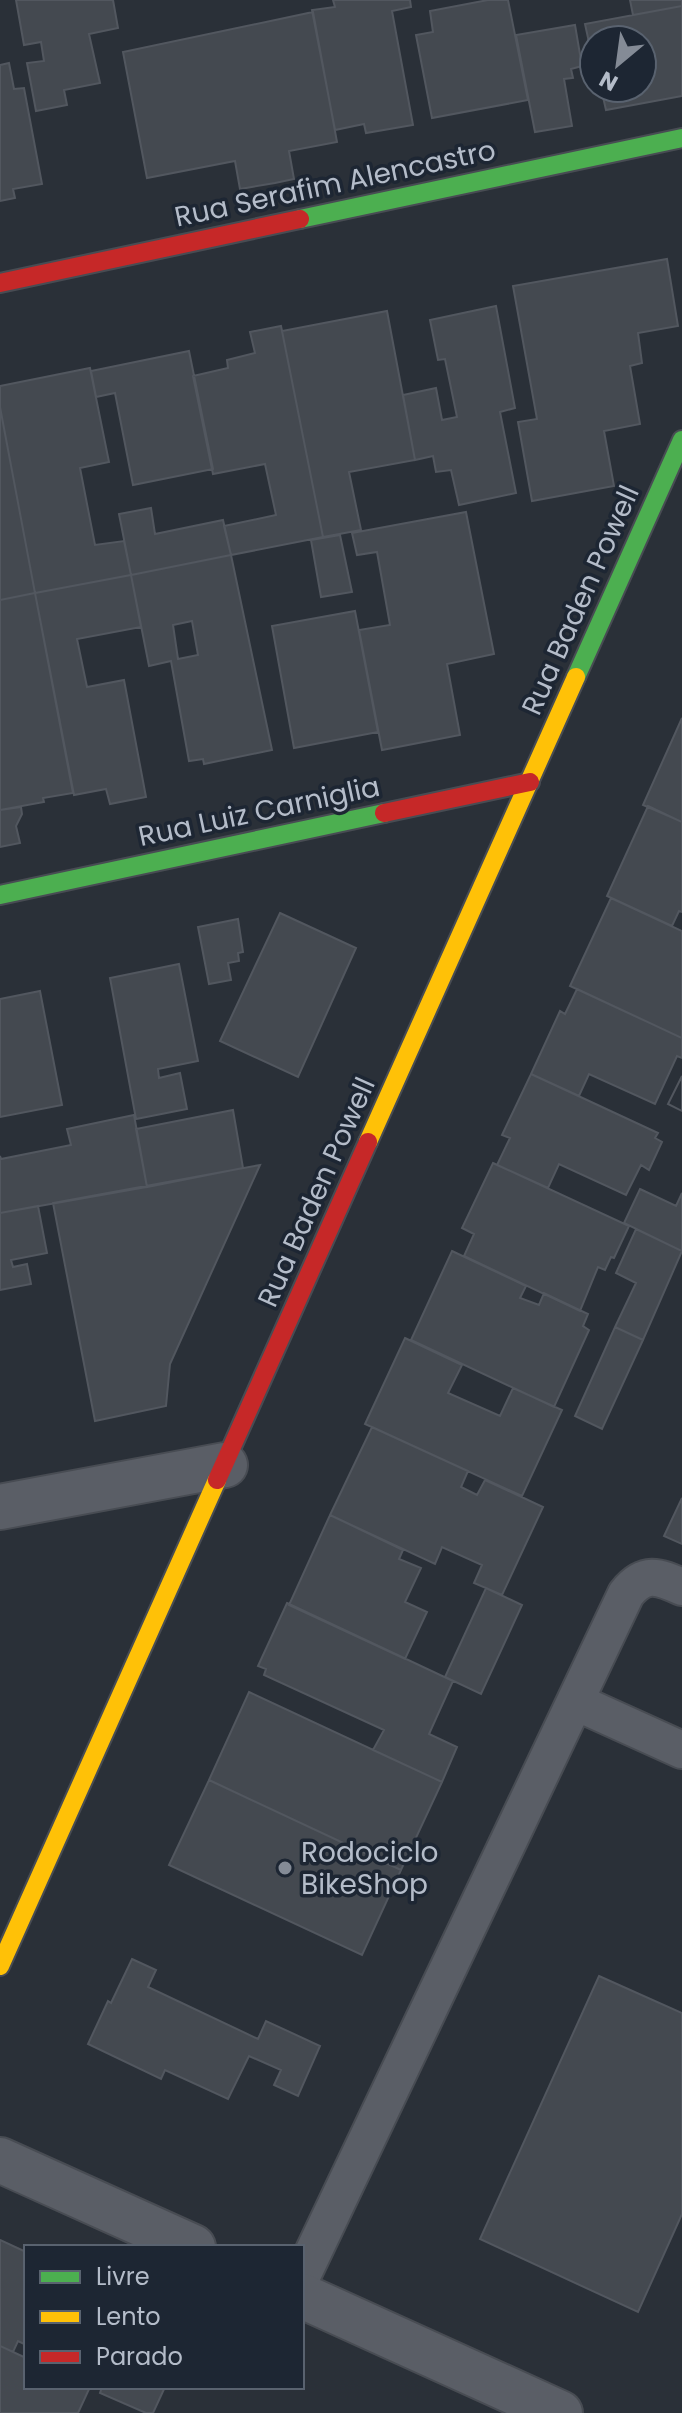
<svg xmlns="http://www.w3.org/2000/svg" width="682" height="2413" font-family="Poppins,sans-serif">
<style>
.building{fill:#444950;stroke:#52575f;stroke-width:2;fill-rule:evenodd}
.lines{fill:none;stroke-linecap:round;stroke-linejoin:round}
.lane-casing{stroke:#484c53;stroke-width:40}
.street-casing{stroke:#484c53;stroke-width:48}
.fast-casing{stroke:#484c53;stroke-width:22}
.slow-casing{stroke:#484c53;stroke-width:22}
.jam-casing{stroke:#484c53;stroke-width:22}
.lane{stroke:#5a5e66;stroke-width:36}
.street{stroke:#5a5e66;stroke-width:44}
.fast{stroke:#4caf50;stroke-width:18}
.slow{stroke:#ffc107;stroke-width:18}
.jam{stroke:#c62828;stroke-width:18}
.poi-dot{fill:#848b96;stroke:#1d2633;stroke-width:3}
.labels{text-anchor:middle;stroke-width:7;stroke-linejoin:round;paint-order:stroke}
.street-label{font-size:28px;fill:#b4bcc9;stroke:#1d2633}
.poi-label{font-size:28px;fill:#b4bcc9;stroke:#1d2633;text-anchor:start}
</style>
<rect width="100%" height="100%" fill="#2a3038"/>
<!-- building -->
<path class="building" d="M16,0H113L118,28L89,34L100,83L64,90L67,105L36,111L27,63L44,61L41,42L24,45Z
M333,0H410L411,7L392,11L413,125L366,133L364,124L335,130L312,10L335,7Z
M488,0H508L528,100L432,118L416,35L433,32L430,11Z
M630,0H682V6L633,15Z
M682,6V96L606,110L601,88H642V40H594V51L593,46L590,47L585,24Z
M313,12L337,142L289,151L294,179L275,183L240,189L235,161L147,178L123,52Z
M575,25L582,66L571,69L573,78L564,79L572,126L535,132L516,35Z
M9,63L14,89L24,88L42,184L13,189L15,198L0,201V65Z
M667,259L678,326L638,333L642,363L630,366L640,424L604,431L614,486L532,501L518,422L537,419L513,286Z
M496,306L515,408L500,412L516,493L459,505L451,470L436,472L433,456L415,460L403,395L436,388L442,420L457,417L445,359L438,360L430,320Z
M387,311L415,460L349,472L361,530L323,537L282,331Z
M281,326L323,537L231,555L224,526L276,515L265,464L213,474L193,376L228,368L227,360L255,353L250,332Z
M189,351L213,469L133,485L115,393L96,397L91,371Z
M90,368L109,462L80,468L95,545L124,541L131,575L35,593L0,407V386Z
M0,407L35,593L0,600Z
M151,508L155,534L223,520L231,555L131,575L119,514Z
M466,512L494,654L447,664L460,735L382,750L359,630L390,625L377,552L357,555L352,533Z
M340,535L352,592L321,597L311,540Z
M231,555L272,750L204,764L203,759L189,761L171,661L149,666L131,575ZM192,621L198,655L178,659L173,625Z
M131,575L141,627L77,639L87,687L124,680L146,797L110,804L106,789L74,795L35,593Z
M35,593L73,793L43,798L44,802L0,810V600Z
M355,611L378,732L294,748L272,626Z
M682,718V822L643,805Z
M648,806L682,822V912L679,911L672,926L607,896Z
M21,807L22,814L16,826L20,843L0,847V810Z
M611,898L682,931V1038L570,986Z
M280,913L356,948L298,1077L220,1041Z
M238,919L243,952L238,953L239,961L228,963L231,980L209,984L198,927Z
M179,964L198,1061L158,1069L159,1078L180,1073L187,1109L136,1119L110,978Z
M577,989L682,1038V1058L677,1056L655,1104L589,1074L579,1096L531,1074L560,1011L565,1014Z
M40,991L62,1105L0,1117V999Z
M531,1074L658,1133L655,1138L662,1142L649,1170L641,1165L626,1195L559,1164L548,1188L497,1165L510,1138L502,1135Z
M682,1076V1111L668,1104Z
M682,1076V1111L668,1104Z
M233,1110L243,1168L147,1187L136,1129Z
M134,1115L147,1187L0,1213V1156L1,1159L71,1145L67,1129Z
M493,1163L629,1226L614,1258L611,1257L605,1270L598,1267L580,1311L464,1256L474,1234L462,1228Z
M260,1165L170,1364L166,1406L95,1421L53,1203Z
M640,1189L676,1206L682,1193V1251L624,1223Z
M38,1206L47,1253L11,1260L13,1267L27,1264L31,1284L0,1290V1213Z
M636,1229L682,1251L643,1340L615,1327L636,1283L616,1273Z
M452,1251L526,1286L520,1298L539,1305L544,1293L588,1314L583,1326L589,1330L554,1407L411,1340Z
M615,1327L643,1340L602,1429L575,1416Z
M405,1338L462,1365L448,1393L500,1416L513,1388L562,1410L522,1496L365,1424Z
M372,1427L468,1471L461,1487L477,1495L485,1480L543,1507L502,1595L474,1583L482,1565L442,1547L435,1564L330,1515Z
M682,1498V1544L664,1536Z
M330,1515L403,1550L399,1559L421,1568L405,1602L427,1612L405,1659L289,1605Z
M486,1588L522,1605L481,1694L445,1677Z
M287,1603L453,1681L429,1734L457,1747L442,1782L373,1750L384,1730L264,1675L266,1669L258,1666Z
M249,1692L442,1782L401,1870L209,1780Z
M209,1780L401,1870L362,1955L169,1865Z
M132,1959L156,1970L148,1987L258,2039L266,2021L320,2046L298,2096L274,2085L281,2070L249,2056L228,2099L165,2070L161,2079L88,2044L108,2001L111,2003Z
M599,1976L682,2013V2214L638,2312L480,2239Z
M0,2240L26,2252V2345L18,2341L13,2352L0,2346Z
M0,2346L26,2358V2387H90L78,2413H0Z
M102,2387H165L153,2413H146L100,2393Z"/>
<g class="lines">
<!-- lane casing -->
<g class="lane-casing">
<path id="lane" d="M576,1702L682,1750
M302,2276L626,1594C644,1571 658,1576 682,1587"/>
</g>
<!-- street casing -->
<g class="street-casing">
<path id="street" d="M0,1507L225,1465
M0,2160L193,2247
M302,2296L560,2413"/>
</g>
<!-- fast casing -->
<g class="fast-casing">
<path id="fast" d="M300,219L682,138
M576,677L682,440
M0,895L384,813"/>
</g>
<!-- slow casing -->
<g class="slow-casing">
<path id="slow" d="M368,1142L576,677
M0,1966L217,1480"/>
</g>
<!-- jam casing -->
<g class="jam-casing">
<path id="jam" d="M0,283L300,219
M384,813L530,782
M217,1480L368,1142"/>
</g>
<!-- lane -->
<use href="#lane" class="lane"/>
<!-- street -->
<use href="#street" class="street"/>
<!-- fast -->
<use href="#fast" class="fast"/>
<!-- slow -->
<use href="#slow" class="slow"/>
<!-- jam -->
<use href="#jam" class="jam"/>
</g>
<!-- markers -->
<circle class="poi-dot" cx="285" cy="1868" r="8"/>
<g class="labels">
<!-- street labels -->
<g class="street-label">
<text transform="translate(335 183) rotate(-12)" y="10">Rua Serafim Alencastro</text>
<text transform="translate(580 600) rotate(-66)" y="10">Rua Baden Powell</text>
<text transform="translate(259 811) rotate(-12)" y="10">Rua Luiz Carniglia</text>
<text transform="translate(316 1192) rotate(-66)" y="10">Rua Baden Powell</text>
</g>
<!-- poi labels -->
<g class="poi-label">
<text x="301" y="1862">Rodociclo<tspan x="301" dy="32">BikeShop</tspan></text>
</g>
</g>
<!-- legend -->
<rect x="24" y="2245" width="280" height="144" fill="#1d2633" stroke="#59626f" stroke-width="2"/>
<rect x="40" y="2271" width="40" height="12" fill="#4caf50" stroke="#59626f" stroke-width="2"/>
<text x="96" y="2285" font-size="24" fill="#b4bcc9">Livre</text>
<rect x="40" y="2311" width="40" height="12" fill="#ffc107" stroke="#59626f" stroke-width="2"/>
<text x="96" y="2325" font-size="24" fill="#b4bcc9">Lento</text>
<rect x="40" y="2351" width="40" height="12" fill="#c62828" stroke="#59626f" stroke-width="2"/>
<text x="96" y="2365" font-size="24" fill="#b4bcc9">Parado</text>
<!-- north arrow -->
<g transform="translate(618 64) rotate(209)"><circle r="38" fill="#1d2633" stroke="#59626f" stroke-width="2"/>
<path d="M0-6L14 30L0 20L-14 30Z" fill="#848b96"/>
<text y="-12" font-size="22" font-weight="bold" text-anchor="middle" fill="#b4bcc9">N</text>
</g>
</svg>
